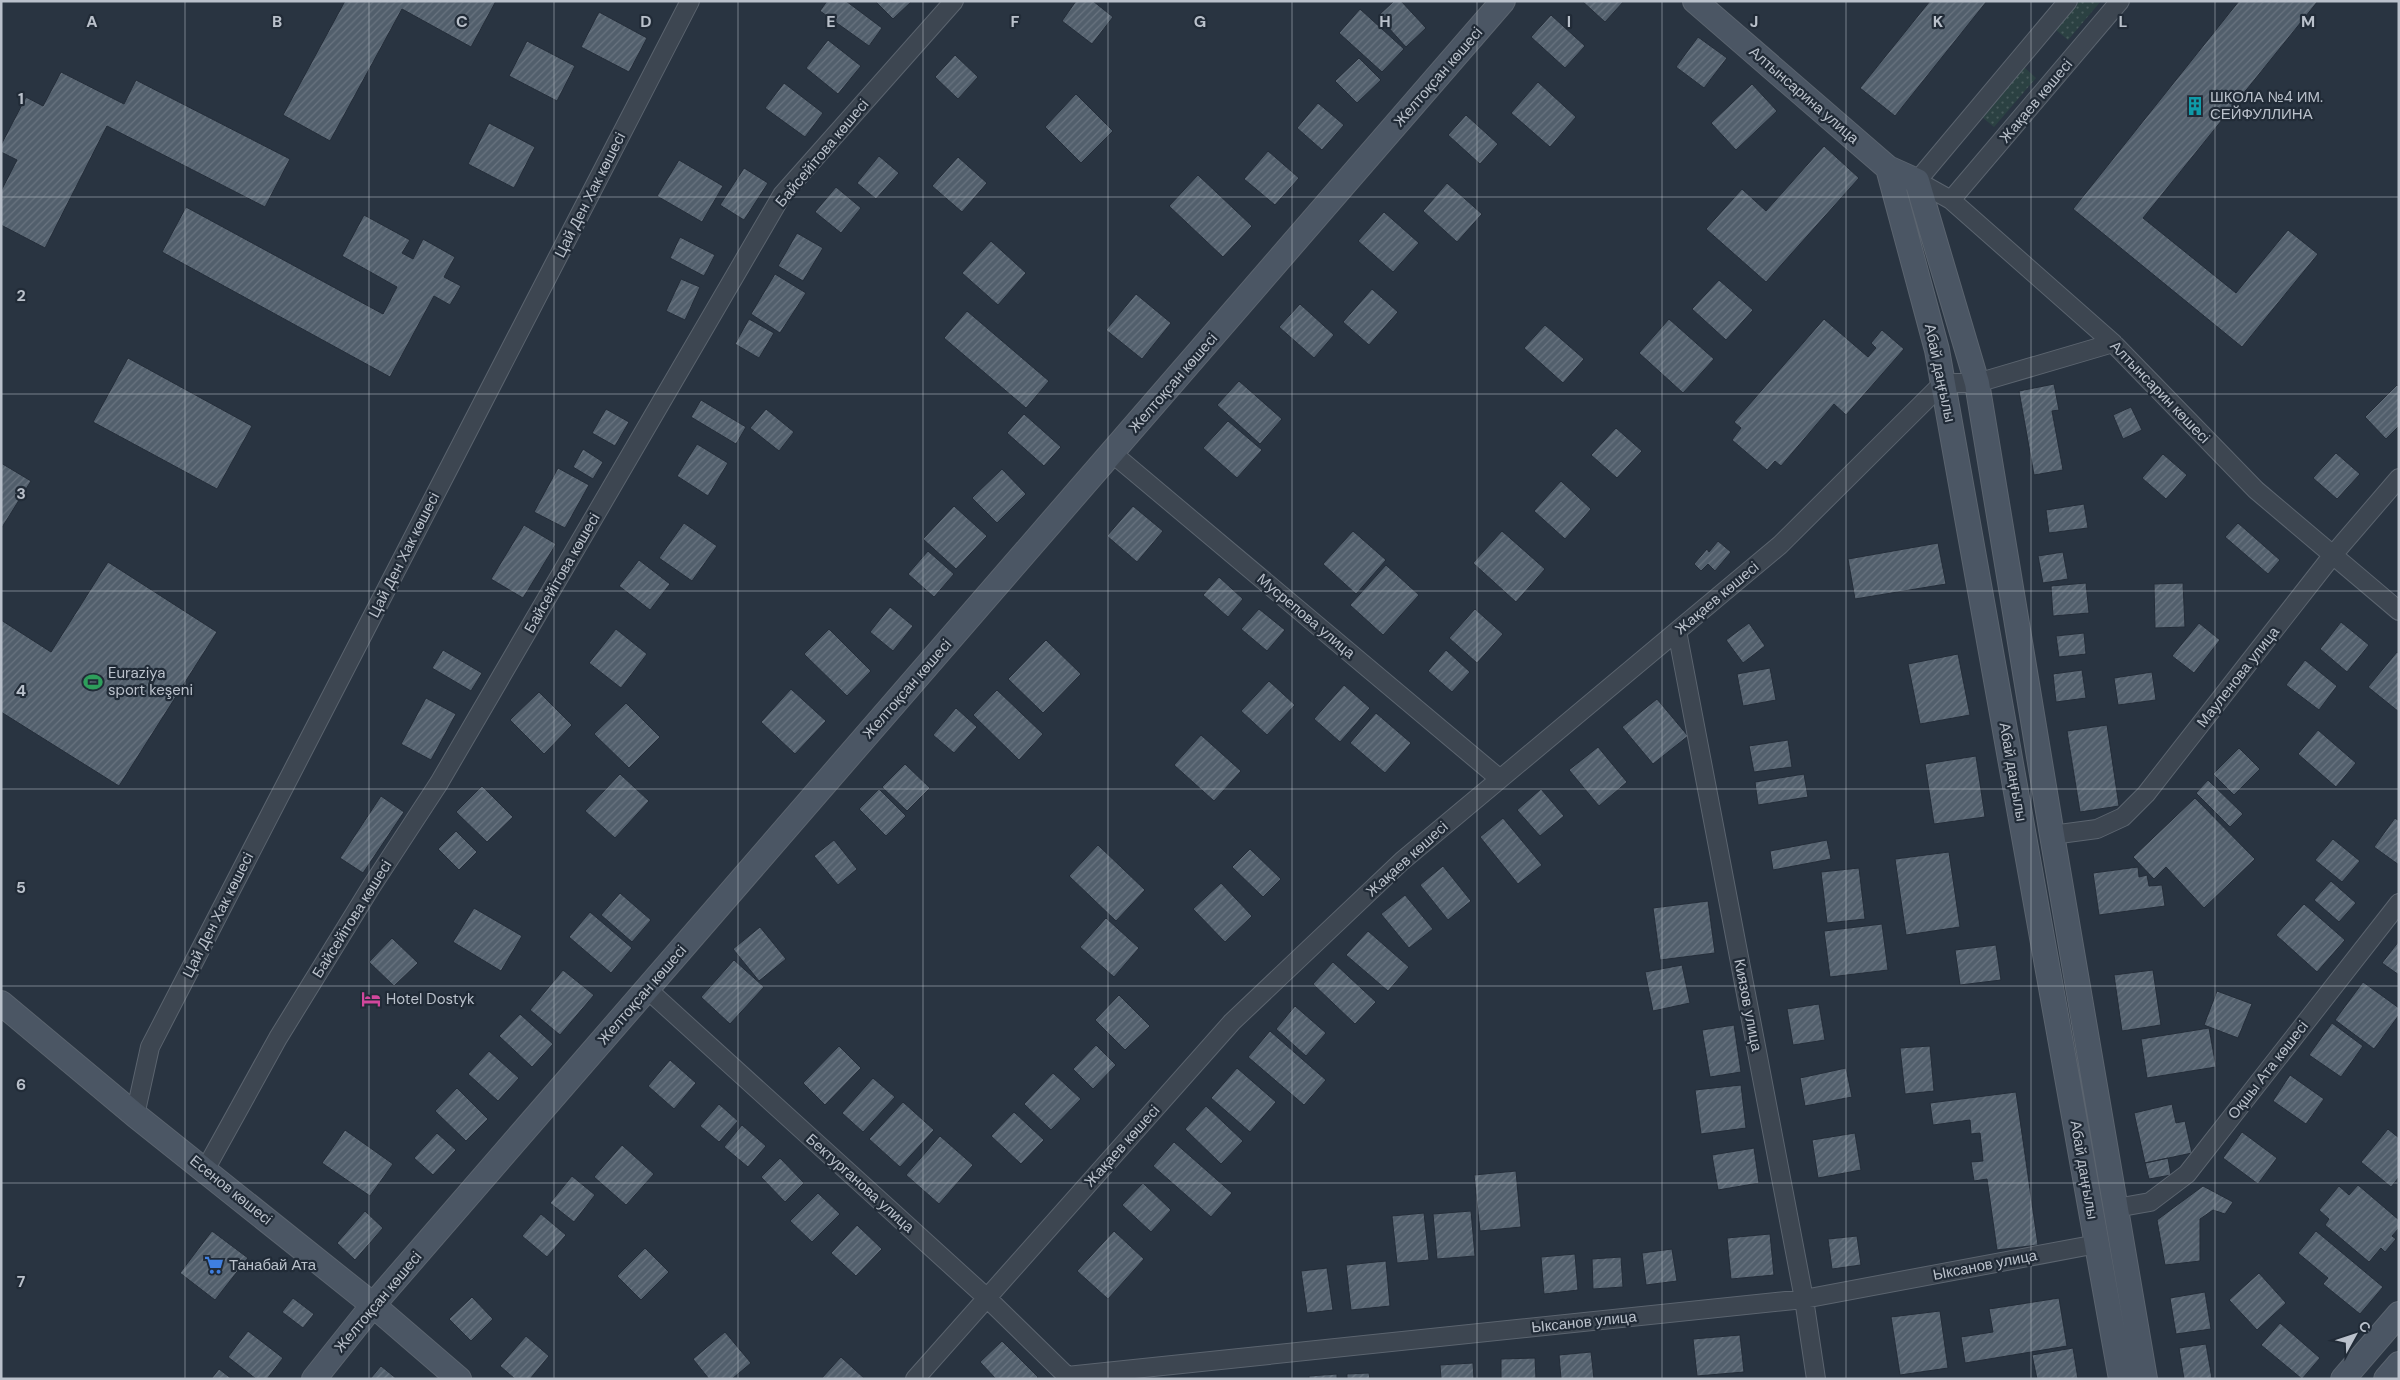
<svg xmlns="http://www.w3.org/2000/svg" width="2400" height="1380" font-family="'DM Sans',sans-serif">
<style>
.grass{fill:url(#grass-dots)}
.building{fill:url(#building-hatch);stroke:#242d39}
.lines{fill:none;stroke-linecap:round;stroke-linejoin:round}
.street-casing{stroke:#5b646f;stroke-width:20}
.secondary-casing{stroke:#5b646f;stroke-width:26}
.street{stroke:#3d4651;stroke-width:18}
.secondary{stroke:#4b5664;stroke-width:24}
.grid{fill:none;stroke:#bac1cb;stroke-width:1;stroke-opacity:0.55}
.labels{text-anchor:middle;stroke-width:4.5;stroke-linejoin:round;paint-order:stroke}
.street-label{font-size:15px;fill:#bac1cb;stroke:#212b37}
.poi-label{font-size:15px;fill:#bac1cb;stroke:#212b37;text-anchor:start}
.grid-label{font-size:16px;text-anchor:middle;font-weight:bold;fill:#bac1cb;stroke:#212b37;stroke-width:4.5;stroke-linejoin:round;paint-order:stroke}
</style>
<defs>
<pattern id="grass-dots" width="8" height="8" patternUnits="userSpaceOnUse" patternTransform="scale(1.25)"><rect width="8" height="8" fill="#2b4142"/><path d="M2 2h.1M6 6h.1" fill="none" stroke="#485b5c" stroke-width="1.8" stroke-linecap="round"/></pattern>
<pattern id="building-hatch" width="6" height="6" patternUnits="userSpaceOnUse" patternTransform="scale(1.25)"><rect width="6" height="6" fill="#525f6c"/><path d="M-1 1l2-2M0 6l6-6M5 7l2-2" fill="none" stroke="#697480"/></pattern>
</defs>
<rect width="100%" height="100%" fill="#293441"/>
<!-- grass -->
<path class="grass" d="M2080,1H2101L2068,40L2056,30Z
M2024,67L2036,78L1994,127L1982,117Z"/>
<!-- building -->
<path class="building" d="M345,1H496L471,47L402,9L330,141L283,115Z
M827,1H846L882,28L869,46L820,11Z
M875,1H912L893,19Z
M1076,1H1093L1113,17L1092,44L1062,21Z
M1394,1H1401L1426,28L1406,47L1378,16Z
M1582,1H1624L1605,22Z
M1930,1H1987L1895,116L1860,88Z
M2239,1H2318L2143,218L2236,293L2288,230L2318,254L2242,347L2073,209Z
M1360,9L1404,49L1382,72L1339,33Z
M599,12L647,38L629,72L581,47Z
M1551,15L1585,46L1565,68L1531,37Z
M1698,37L1727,58L1704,88L1676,67Z
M828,40L861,66L838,94L806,68Z
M527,41L575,66L557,101L509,76Z
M955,55L978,77L958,99L935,77Z
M1359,58L1381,80L1357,103L1335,81Z
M61,72L124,104L136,80L290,159L265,207L107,126L45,248L1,225V191L17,160L1,152V145L26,97L43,106Z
M1538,82L1576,117L1550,147L1511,113Z
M784,83L823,113L805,137L765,108Z
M1752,84L1777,111L1736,150L1711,123Z
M1076,94L1113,131L1081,163L1045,127Z
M1318,103L1344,125L1322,150L1297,128Z
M1466,115L1498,144L1480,164L1448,135Z
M489,123L535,147L514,188L468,164Z
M1824,146L1859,178L1766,282L1706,229L1742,189L1766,211Z
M1268,151L1299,178L1275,205L1244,179Z
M879,156L899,173L876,199L857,183Z
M958,157L987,183L962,212L932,186Z
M679,160L723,186L702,222L657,196Z
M744,168L768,183L744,220L720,205Z
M1198,175L1252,226L1223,257L1169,206Z
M1447,183L1482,214L1457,242L1423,211Z
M836,187L861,208L841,233L815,212Z
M186,207L383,314L397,287L342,256L364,215L410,240L402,253L413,259L423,239L455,257L444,277L461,286L450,305L434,296L390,377L162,252Z
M1384,212L1419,243L1393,272L1358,241Z
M797,233L823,248L803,281L778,266Z
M680,237L715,255L704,276L670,258Z
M991,241L1026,273L998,305L962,273Z
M775,274L806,293L780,333L751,314Z
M681,279L700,287L685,320L666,311Z
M1719,280L1753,310L1726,340L1692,309Z
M1372,289L1398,312L1369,345L1343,322Z
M1136,294L1171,323L1142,359L1106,330Z
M1300,304L1334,335L1314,358L1279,327Z
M967,311L1049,381L1026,408L944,338Z
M749,319L774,333L759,358L735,344Z
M1669,319L1714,359L1683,393L1639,353Z
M1824,319L1868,357L1876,348L1871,343L1882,330L1904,349L1846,415L1834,404L1781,466L1775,461L1767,470L1732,440L1741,428L1734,422Z
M1545,325L1584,359L1563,383L1524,348Z
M128,358L252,426L217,489L93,422Z
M1239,381L1282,419L1260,444L1217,405Z
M2054,384L2059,410L2052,411L2063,470L2034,475L2019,391Z
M2397,385L2399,387V426L2386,439L2365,417Z
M701,400L746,427L736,444L691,417Z
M2131,407L2142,430L2123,439L2113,415Z
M606,409L629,422L615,446L592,433Z
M766,409L794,432L779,451L750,428Z
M1024,414L1061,447L1044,466L1007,433Z
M1228,421L1262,450L1237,478L1203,448Z
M1616,428L1642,451L1617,478L1591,455Z
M697,444L728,463L708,496L677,476Z
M583,449L603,462L593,479L573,467Z
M2336,453L2360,474L2337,499L2313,478Z
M2163,454L2187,475L2166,499L2142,478Z
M1,463L31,481L1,529Z
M558,468L589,485L565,528L534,512Z
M1002,469L1026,494L997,523L972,498Z
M1561,481L1591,509L1565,539L1534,511Z
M2084,504L2088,528L2049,533L2046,510Z
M954,506L987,536L956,569L923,539Z
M1133,506L1163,531L1137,562L1107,536Z
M684,523L717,546L692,581L659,558Z
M2238,523L2280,560L2268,574L2225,537Z
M524,525L556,544L523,598L491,579Z
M1353,531L1386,560L1356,594L1323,564Z
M1502,531L1545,569L1516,602L1473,563Z
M1718,541L1731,552L1715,571L1708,564L1701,571L1694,564L1707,549L1709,552Z
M1938,543L1946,584L1855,599L1848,559Z
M928,551L954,574L934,597L908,574Z
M2063,552L2068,579L2043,583L2038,556Z
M639,560L670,584L650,610L619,586Z
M108,562L217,632L119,786L1,712V620L51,652Z
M1386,565L1419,595L1383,635L1350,605Z
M1219,577L1243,599L1228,617L1203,595Z
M2086,583L2089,613L2053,616L2051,586Z
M2183,583L2185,627L2155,628L2154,584Z
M890,607L913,626L893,651L870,632Z
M1259,609L1285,630L1267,651L1241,629Z
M1475,609L1503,634L1477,663L1449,638Z
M2341,622L2369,645L2347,672L2320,649Z
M1749,623L1765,646L1743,663L1726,640Z
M2199,623L2220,640L2194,673L2172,656Z
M616,629L647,654L621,688L589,663Z
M829,629L871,671L847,696L804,654Z
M2084,633L2086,654L2059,657L2056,636Z
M1046,640L1081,674L1043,713L1008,679Z
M443,650L482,673L471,691L432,668Z
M1446,650L1470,672L1452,692L1428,671Z
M2397,652L2399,653V712L2368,687Z
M1958,654L1970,715L1920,724L1908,664Z
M2305,660L2337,686L2319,710L2286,685Z
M1770,668L1776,700L1743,706L1737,674Z
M2082,670L2086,698L2056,702L2053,674Z
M2152,672L2156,700L2118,705L2114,678Z
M1269,681L1295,705L1267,735L1241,711Z
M1344,685L1370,708L1340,742L1314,719Z
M791,689L826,721L795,754L761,722Z
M997,690L1043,734L1019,760L973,715Z
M539,692L572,725L544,754L510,720Z
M426,698L456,714L431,760L401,744Z
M1657,699L1688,736L1653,764L1622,727Z
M626,703L660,737L629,768L594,734Z
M956,708L977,727L954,753L933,735Z
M1376,713L1411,743L1385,773L1350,743Z
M2107,725L2119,806L2080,812L2067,731Z
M2318,730L2356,763L2336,787L2298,754Z
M1201,735L1241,771L1214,801L1174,765Z
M1788,740L1792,767L1754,772L1749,746Z
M1598,747L1627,782L1599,806L1569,770Z
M2239,748L2260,769L2234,795L2213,774Z
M1976,756L1985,817L1934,824L1925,764Z
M905,764L930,788L907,811L882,787Z
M620,774L649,801L615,838L585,811Z
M1804,774L1808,797L1758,805L1755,782Z
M2208,780L2243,814L2230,827L2196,793Z
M482,786L513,817L487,842L456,812Z
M879,789L906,816L886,836L859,809Z
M1541,789L1564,816L1540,836L1517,810Z
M381,796L404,812L363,873L340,858Z
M2195,798L2255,859L2204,908L2166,867L2154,879L2133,857Z
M1503,818L1542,865L1518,884L1480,837Z
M2395,818L2399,821V865L2374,847Z
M456,831L477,852L459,870L438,849Z
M2333,839L2360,861L2342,882L2315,860Z
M834,840L857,869L838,885L814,856Z
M1827,840L1831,859L1773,870L1770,851Z
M1098,845L1145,890L1116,921L1069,876Z
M1250,849L1281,879L1263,897L1232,867Z
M1949,852L1960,927L1906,935L1895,859Z
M1443,866L1471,901L1448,920L1420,885Z
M2138,867L2139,877L2147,875L2149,886L2162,885L2165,906L2099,915L2093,873Z
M1859,868L1865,919L1827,923L1821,872Z
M2331,881L2356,903L2339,922L2314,900Z
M1221,883L1252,916L1225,942L1193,909Z
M620,893L651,920L632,942L601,915Z
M1405,895L1433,929L1409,948L1381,914Z
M1708,901L1715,953L1660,960L1653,908Z
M2304,904L2345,940L2317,972L2276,935Z
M474,908L522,936L501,971L453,942Z
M590,912L632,948L611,973L569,937Z
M1106,918L1139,948L1114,977L1080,947Z
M1882,924L1888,970L1830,977L1824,931Z
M760,927L786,959L759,981L733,949Z
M1368,931L1409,967L1388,991L1346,955Z
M392,938L418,963L394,986L369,962Z
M2399,941V975L2382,963Z
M1996,945L2001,980L1960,985L1955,950Z
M734,960L764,987L730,1024L701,997Z
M1333,962L1376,1002L1355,1024L1313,984Z
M1682,965L1690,1003L1653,1011L1645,972Z
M563,970L594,995L560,1035L530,1010Z
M2153,970L2161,1025L2122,1031L2114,975Z
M2363,982L2399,1008V1015L2374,1049L2335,1020Z
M2217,991L2252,1004L2238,1038L2204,1025Z
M1119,995L1150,1026L1125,1050L1095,1020Z
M1819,1004L1825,1040L1793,1045L1787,1009Z
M1295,1006L1326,1033L1306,1056L1276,1029Z
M520,1014L553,1044L532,1067L499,1036Z
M2332,1023L2363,1046L2341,1077L2309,1055Z
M1734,1025L1741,1072L1710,1077L1702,1030Z
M2209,1028L2216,1067L2147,1078L2141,1039Z
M1270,1031L1326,1080L1304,1105L1248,1057Z
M1096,1045L1116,1065L1093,1089L1073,1069Z
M839,1046L861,1068L825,1105L803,1083Z
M1930,1046L1934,1091L1905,1094L1900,1048Z
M489,1051L519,1078L498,1101L468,1074Z
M670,1060L696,1083L674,1109L648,1086Z
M1237,1068L1276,1102L1250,1132L1211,1098Z
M1846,1068L1852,1097L1805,1106L1800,1078Z
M1053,1073L1081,1099L1051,1130L1024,1104Z
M2290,1075L2324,1099L2306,1124L2273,1101Z
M873,1078L895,1097L863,1132L842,1113Z
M1741,1085L1746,1128L1701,1134L1695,1090Z
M457,1088L488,1119L466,1141L435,1111Z
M2016,1092L2038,1245L1997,1250L1987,1179L1974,1181L1971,1162L1983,1161L1980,1133L1971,1134L1970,1120L1933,1125L1930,1103Z
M903,1102L934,1130L900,1167L869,1139Z
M719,1104L738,1121L719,1142L700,1126Z
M2172,1104L2176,1123L2185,1121L2192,1153L2145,1163L2134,1113Z
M1206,1106L1243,1141L1221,1164L1185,1129Z
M1014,1112L1044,1140L1021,1164L991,1136Z
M742,1125L766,1146L748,1167L724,1147Z
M2388,1129L2399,1138V1177L2391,1187L2361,1162Z
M345,1130L393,1164L370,1196L322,1163Z
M2242,1132L2277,1158L2258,1184L2223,1158Z
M437,1133L456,1150L433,1175L414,1158Z
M1855,1133L1861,1170L1818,1178L1812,1140Z
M940,1136L973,1165L939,1204L906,1175Z
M1174,1142L1232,1193L1211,1217L1153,1166Z
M622,1145L654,1174L626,1205L594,1177Z
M1754,1148L1759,1183L1718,1190L1712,1155Z
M780,1158L804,1183L785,1202L761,1177Z
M2168,1158L2171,1175L2149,1179L2145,1163Z
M1516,1171L1521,1227L1480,1231L1474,1175Z
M572,1176L595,1195L574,1222L550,1203Z
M1143,1183L1171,1210L1151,1232L1122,1205Z
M2358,1185L2399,1220V1228L2392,1236L2396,1239L2385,1252L2381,1248L2369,1262L2325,1225L2329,1219L2319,1210L2339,1186L2349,1195Z
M2203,1186L2233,1202L2225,1214L2213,1210L2200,1219V1261L2165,1265L2157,1220Z
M818,1193L840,1214L812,1242L790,1221Z
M365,1211L383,1228L355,1260L337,1243Z
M1471,1211L1475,1256L1437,1259L1433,1214Z
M1424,1213L1429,1260L1397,1263L1392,1216Z
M541,1214L566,1235L547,1257L522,1236Z
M857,1225L882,1249L856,1276L831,1253Z
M212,1231L248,1258L215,1300L180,1273Z
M1114,1231L1144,1259L1108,1299L1077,1271Z
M2316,1231L2383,1287L2360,1314L2323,1284L2328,1278L2298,1253Z
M1770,1234L1774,1275L1731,1279L1727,1238Z
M1857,1236L1861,1265L1832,1269L1828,1239Z
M645,1248L669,1272L641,1300L617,1276Z
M1672,1249L1677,1281L1646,1285L1642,1253Z
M1575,1254L1578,1290L1544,1294L1541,1257Z
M1621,1257L1623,1287L1593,1289L1592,1259Z
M1386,1261L1390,1306L1351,1310L1346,1265Z
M1327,1268L1333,1310L1307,1313L1301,1271Z
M2259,1273L2286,1303L2257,1330L2229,1300Z
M2205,1292L2211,1329L2176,1334L2170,1298Z
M472,1297L493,1319L471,1341L449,1319Z
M293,1298L314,1314L303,1328L282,1312Z
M2059,1298L2067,1346L1965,1363L1961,1337L1993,1332L1989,1309Z
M1940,1311L1948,1368L1900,1375L1891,1317Z
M2280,1323L2320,1358L2302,1379L2261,1345Z
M248,1331L283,1358L267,1379H256L228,1357Z
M725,1332L751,1363L732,1379H709L693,1359Z
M1740,1335L1744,1372L1697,1376L1693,1339Z
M526,1336L549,1356L530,1379H515L500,1366Z
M1002,1341L1038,1377L1036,1379H996L980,1362Z
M2206,1344L2212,1379H2184L2179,1348Z
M2073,1348L2078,1379H2037L2032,1355Z
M1591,1352L1594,1379H1561L1559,1355Z
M841,1357L865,1379H821Z
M1535,1358L1536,1379H1501V1359Z
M1473,1363L1474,1379H1441L1440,1365Z
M381,1366L397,1379H370Z
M219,1369L232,1379H211Z
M1369,1373L1370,1379H1347V1374Z
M1337,1374V1379H1309V1376Z"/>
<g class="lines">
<!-- street casing -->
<g class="street-casing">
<path id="street" d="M2068,1L1917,181L1951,200L2113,343L2256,490L2399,611
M1951,200L2120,1
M1112,453L1500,779
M1677,631L1804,1299L1816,1379
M2052,835L2097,829L2123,817L2146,794L2332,556L2399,478
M647,989L987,1298L1070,1379
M135,1115L150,1047L690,1
M205,1170L278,1038L371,887L439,783L782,195L954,1
M2116,1208L2150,1202L2187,1174L2399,903
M1067,1376L1804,1299L2097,1244
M915,1379L1232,1022L1402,861L1780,545L1943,383H1977L2113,343"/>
</g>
<!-- secondary casing -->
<g class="secondary-casing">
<path id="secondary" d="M1695,1L1888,168L1917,181L1977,383L2052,835L2145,1379
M1888,168L1937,350L2121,1379
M1,1003L135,1115L373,1305L459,1379
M314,1379L373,1305L1503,1
M2343,1379L2399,1314
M2386,1379L2399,1364"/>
</g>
<!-- street -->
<use href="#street" class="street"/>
<!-- secondary -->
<use href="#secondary" class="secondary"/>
</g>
<!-- grid -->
<path class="grid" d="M185,1V1379M369,1V1379M554,1V1379M738,1V1379M923,1V1379M1108,1V1379M1292,1V1379M1477,1V1379M1662,1V1379M1846,1V1379M2031,1V1379M2215,1V1379M1,197H2399M1,394H2399M1,591H2399M1,789H2399M1,986H2399M1,1183H2399"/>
<!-- icons -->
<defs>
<g id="building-bare" transform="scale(1.5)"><path d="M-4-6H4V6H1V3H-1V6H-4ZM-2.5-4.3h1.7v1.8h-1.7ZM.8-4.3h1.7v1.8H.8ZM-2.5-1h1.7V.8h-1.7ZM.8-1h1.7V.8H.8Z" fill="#0f9aa8" stroke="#212b37" stroke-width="2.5" paint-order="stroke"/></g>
<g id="stadium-bare" transform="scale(1.5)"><path d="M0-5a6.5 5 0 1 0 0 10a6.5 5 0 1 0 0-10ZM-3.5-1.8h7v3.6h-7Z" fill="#2e9e5b" stroke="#212b37" stroke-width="2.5" paint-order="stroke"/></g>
<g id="hotel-bare" transform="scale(1.5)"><path d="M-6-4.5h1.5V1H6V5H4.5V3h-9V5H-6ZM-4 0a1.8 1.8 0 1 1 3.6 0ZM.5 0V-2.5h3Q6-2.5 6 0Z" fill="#d1479c" stroke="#212b37" stroke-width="2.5" paint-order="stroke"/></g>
<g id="supermarket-bare" transform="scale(1.5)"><path d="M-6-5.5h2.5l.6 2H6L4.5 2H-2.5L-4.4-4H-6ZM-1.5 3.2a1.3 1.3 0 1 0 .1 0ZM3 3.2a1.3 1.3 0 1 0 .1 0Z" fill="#3f7fe0" stroke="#212b37" stroke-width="2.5" paint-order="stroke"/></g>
</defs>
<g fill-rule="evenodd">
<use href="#building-bare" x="2195" y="106"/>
<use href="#stadium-bare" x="93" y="682"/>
<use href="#hotel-bare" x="371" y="999"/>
<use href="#supermarket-bare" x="214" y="1265"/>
</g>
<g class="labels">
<!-- street labels -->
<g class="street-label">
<text transform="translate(1438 77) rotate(-49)" y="5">Желтоқсан көшесі</text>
<text transform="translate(1804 95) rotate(41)" y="5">Алтынсарина улица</text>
<text transform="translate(2036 101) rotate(-50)" y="5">Жақаев көшесі</text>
<text transform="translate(822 153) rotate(-50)" y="5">Байсейітова көшесі</text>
<text transform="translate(590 195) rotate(-63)" y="5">Цай Ден Хак көшесі</text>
<text transform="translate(1940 373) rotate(78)" y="5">Абай даңғылы</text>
<text transform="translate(1173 383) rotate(-49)" y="5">Желтоқсан көшесі</text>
<text transform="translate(2160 392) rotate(46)" y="5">Алтынсарин көшесі</text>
<text transform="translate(404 555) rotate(-63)" y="5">Цай Ден Хак көшесі</text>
<text transform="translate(562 573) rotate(-60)" y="5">Байсейітова көшесі</text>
<text transform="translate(1717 598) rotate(-40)" y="5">Жақаев көшесі</text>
<text transform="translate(1306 616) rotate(40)" y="5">Мусрепова улица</text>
<text transform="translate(2238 677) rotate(-52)" y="5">Мауленова улица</text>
<text transform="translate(907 689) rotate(-49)" y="5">Желтоқсан көшесі</text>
<text transform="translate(2013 772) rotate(80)" y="5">Абай даңғылы</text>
<text transform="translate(1407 859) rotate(-42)" y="5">Жақаев көшесі</text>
<text transform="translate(218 915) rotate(-63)" y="5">Цай Ден Хак көшесі</text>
<text transform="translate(352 919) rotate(-58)" y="5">Байсейітова көшесі</text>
<text transform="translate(642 995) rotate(-49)" y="5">Желтоқсан көшесі</text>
<text transform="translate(1748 1005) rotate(79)" y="5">Киязов улица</text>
<text transform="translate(2268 1070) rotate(-52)" y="5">Оқшы Ата көшесі</text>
<text transform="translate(1122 1146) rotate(-48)" y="5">Жақаев көшесі</text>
<text transform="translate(2084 1170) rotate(80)" y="5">Абай даңғылы</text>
<text transform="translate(860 1183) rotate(42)" y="5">Бектурганова улица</text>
<text transform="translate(231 1190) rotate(39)" y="5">Есенов көшесі</text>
<text transform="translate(1985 1265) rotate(-11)" y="5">Ыксанов улица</text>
<text transform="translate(378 1302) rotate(-50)" y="5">Желтоқсан көшесі</text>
<text transform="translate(1584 1322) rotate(-6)" y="5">Ыксанов улица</text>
</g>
<!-- poi labels -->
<g class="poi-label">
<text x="2210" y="102">ШКОЛА №4 ИМ.<tspan x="2210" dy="17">СЕЙФУЛЛИНА</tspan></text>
<text x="108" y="678">Euraziya<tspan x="108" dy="17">sport keşeni</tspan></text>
<text x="386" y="1004">Hotel Dostyk</text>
<text x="229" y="1270">Танабай Ата</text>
</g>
</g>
<g class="grid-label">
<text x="92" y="27">A</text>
<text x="277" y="27">B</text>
<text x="462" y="27">C</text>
<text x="646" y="27">D</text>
<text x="831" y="27">E</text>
<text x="1015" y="27">F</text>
<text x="1200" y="27">G</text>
<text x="1385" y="27">H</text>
<text x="1569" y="27">I</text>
<text x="1754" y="27">J</text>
<text x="1938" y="27">K</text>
<text x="2123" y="27">L</text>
<text x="2308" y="27">M</text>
<text x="21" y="104">1</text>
<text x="21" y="301">2</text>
<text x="21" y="499">3</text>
<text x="21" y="696">4</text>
<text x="21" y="893">5</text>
<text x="21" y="1090">6</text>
<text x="21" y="1287">7</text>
</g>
<!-- border -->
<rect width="2400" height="1380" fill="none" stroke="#bac1cb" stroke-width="5"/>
<!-- north arrow -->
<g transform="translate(2355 1335) rotate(50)" stroke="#212b37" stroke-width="4" paint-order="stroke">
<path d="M0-4L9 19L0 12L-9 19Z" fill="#bac1cb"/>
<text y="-8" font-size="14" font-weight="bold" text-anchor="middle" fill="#bac1cb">С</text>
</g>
</svg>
